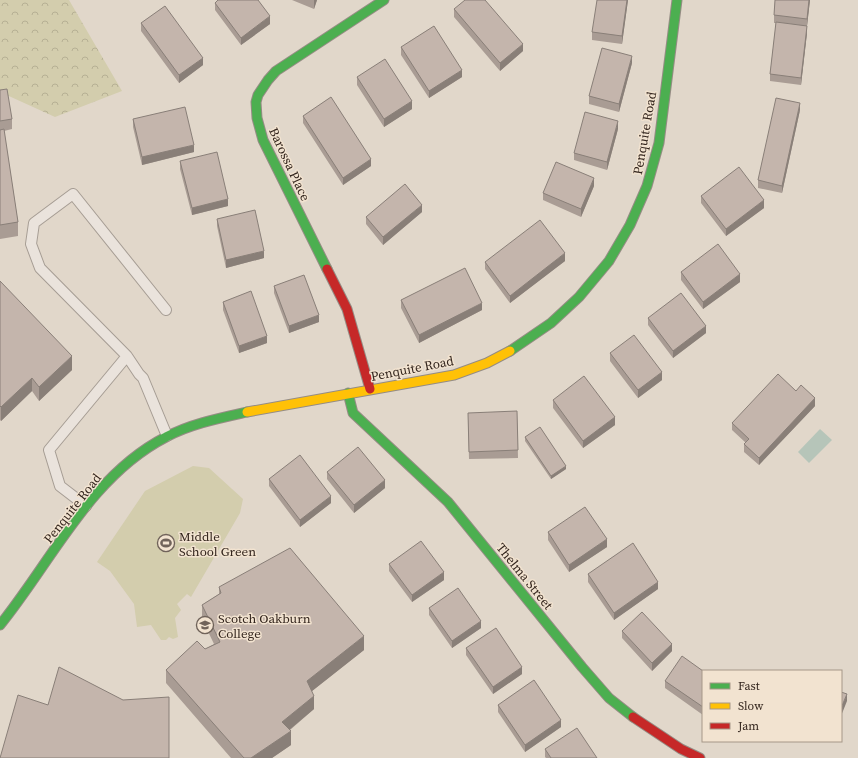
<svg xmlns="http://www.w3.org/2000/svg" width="858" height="758" font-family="'Source Serif 4',serif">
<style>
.green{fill:#d3cdad}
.forest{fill:url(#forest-crowns)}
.water{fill:#b6c5b9}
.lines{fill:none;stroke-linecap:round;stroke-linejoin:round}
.lane-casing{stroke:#a69d94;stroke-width:12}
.fast-casing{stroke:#958c84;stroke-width:11}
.slow-casing{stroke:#958c84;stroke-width:11}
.jam-casing{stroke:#958c84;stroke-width:11}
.lane{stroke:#eae3dc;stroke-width:10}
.fast{stroke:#4caf50;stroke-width:9}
.slow{stroke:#ffc107;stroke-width:9}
.jam{stroke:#c62828;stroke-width:9}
.wall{fill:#a99c94}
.shaded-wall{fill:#897f78}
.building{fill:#c4b5ac;stroke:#897f78}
.labels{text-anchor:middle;stroke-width:3;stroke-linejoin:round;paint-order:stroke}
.street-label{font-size:13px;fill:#33251d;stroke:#f2e3d0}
.poi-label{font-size:13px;fill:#33251d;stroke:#f2e3d0;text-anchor:start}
</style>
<defs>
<pattern id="forest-crowns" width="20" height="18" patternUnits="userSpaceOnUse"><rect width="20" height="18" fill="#d3cdad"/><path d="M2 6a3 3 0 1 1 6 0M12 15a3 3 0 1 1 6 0" fill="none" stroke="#b6b094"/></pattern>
</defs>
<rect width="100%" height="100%" fill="#e1d7ca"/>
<!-- green -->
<path class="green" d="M193,466L209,468L243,499L240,513L191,597L187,594L177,604L181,610L175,618L178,637L173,639L169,637L166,640H161L151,625L137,627L134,604L110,571L97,562L145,491Z"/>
<!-- forest -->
<path class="forest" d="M0,0H69L122,91L55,117L0,92Z"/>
<!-- water -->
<path class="water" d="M820,429L832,440L809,463L798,452Z"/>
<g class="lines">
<!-- lane casing -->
<g class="lane-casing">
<path id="lane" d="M127,356L139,374L143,378L167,436
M86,506L60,486L49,450L127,356L40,268L31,244L34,223L73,194L166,310"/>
</g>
<!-- fast casing -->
<g class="fast-casing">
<path id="fast" d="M327,269L263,140L257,118L256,102L258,95L268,80L276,71L384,0
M510,351L551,323L579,297L609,261L630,225L647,186L659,143L677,0
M348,393L353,413L448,502L582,667L609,698L633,717
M0,625C52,561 90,476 166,437C190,424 220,418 247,412"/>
</g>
<!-- slow casing -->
<g class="slow-casing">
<path id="slow" d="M247,412L454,375L487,363L510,351"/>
</g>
<!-- jam casing -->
<g class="jam-casing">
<path id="jam" d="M327,269L347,309L370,389
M633,717L681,749L700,758"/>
</g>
<!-- lane -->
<use href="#lane" class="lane"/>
<!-- fast -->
<use href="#fast" class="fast"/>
<!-- slow -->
<use href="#slow" class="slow"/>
<!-- jam -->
<use href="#jam" class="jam"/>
</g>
<!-- wall -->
<path class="wall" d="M292,0H317L314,9Z
M628,0L622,44L592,40V32Z
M775,0H810L807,26V33L801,85L770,81V74L776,23H774V15Z
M215,3L270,24L241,45L215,10Z
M454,9L523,51L500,71L454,17Z
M141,23L203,65L179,83L141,31Z
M401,47L462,77L429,98L401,55Z
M632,63L619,112L589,104V96Z
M357,77L412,109L384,127L357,85Z
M0,90L12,119V129L4,131L18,222V236L0,239Z
M800,110L782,193L758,188V180Z
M303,116L371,166L343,185L303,123Z
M133,119L194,152L142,165L133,127Z
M618,129L607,170L574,160V153Z
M180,161L228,206L192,215L180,169Z
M594,186L581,217L543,200V193Z
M701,196L764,208L726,236L701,203Z
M422,212L383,245L366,224V217Z
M217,219L264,258L226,268L217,226Z
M565,261L510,303L485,269V262Z
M681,272L740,282L703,309L681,280Z
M0,281L72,370L39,401L32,391L1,421L0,420Z
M274,286L319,322L289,333L274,293Z
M401,300L482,310L419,343L401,308Z
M223,302L267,343L239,353L223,310Z
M648,318L706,333L673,358L648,325Z
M610,353L662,380L638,398L610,361Z
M796,391L815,406L759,465L744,452V444L746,443L732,430V423Z
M553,400L615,425L583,448L553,408Z
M517,411L518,458L469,459L468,420Z
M525,437L566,469L551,479L525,441Z
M327,472L385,488L354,513L327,479Z
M269,479L331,503L300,527L269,486Z
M548,532L607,547L569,572L548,540Z
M389,564L444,580L412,602L389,571Z
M588,574L658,589L614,620L588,582Z
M219,587L364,650L312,691L314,709L290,730L291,745L272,758H231L166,683V670L205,649L214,644L202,619V605L219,594Z
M429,608L481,628L452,648L429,615Z
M622,631L672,651L652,671L622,638Z
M466,648L522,674L493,694L466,655Z
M703,671V715L665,688V681Z
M498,705L561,727L525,752L498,712Z
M545,749L597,758H546L545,757Z"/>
<!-- shaded-wall -->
<path class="shaded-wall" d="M314,0H317L314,9Z
M627,0H628L622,44V36Z
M809,0H810L807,26V19Z
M270,16V24L241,45V38Z
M807,26V33L801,85V78Z
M523,44V51L500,71V63Z
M632,56V63L619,112V104Z
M203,58V65L179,83V75Z
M462,70V77L429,98V91Z
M412,101V109L384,127V119Z
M800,103V110L782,193V186Z
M618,121V129L607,170V162Z
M194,145V152L142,165V157Z
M371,159V166L343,185V178Z
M594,178V186L581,217V209Z
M228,199V206L192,215V208Z
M764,200V208L726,236V229Z
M422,205V212L383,245V237Z
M264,251V258L226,268V260Z
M565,253V261L510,303V296Z
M740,274V282L703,309V302Z
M482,303V310L419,343V335Z
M319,315V322L289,333V326Z
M706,326V333L673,358V351Z
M267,336V343L239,353V346Z
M72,356V370L39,401V387Z
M662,372V380L638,398V390Z
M32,378V391L1,421V407Z
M815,398V406L759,465V458Z
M615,417V425L583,448V441Z
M566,466V469L551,479V476Z
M385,480V488L354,513V505Z
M331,496V503L300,527V520Z
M607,539V547L569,572V565Z
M444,572V580L412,602V595Z
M658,582V589L614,620V613Z
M481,621V628L452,648V641Z
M364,636V650L307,695V681Z
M672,644V651L652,671V663Z
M522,667V674L493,694V687Z
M847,694V701L841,716V708Z
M314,696V709L282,736V722Z
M561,720V727L525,752V745Z
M291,731V745L272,758H251Z"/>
<!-- building -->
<path class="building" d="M218,0H258L270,16L241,38L215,3Z
M465,0H485L523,44L500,63L454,9Z
M597,0H627L622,36L592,32Z
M775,0H809L807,19L774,15Z
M165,6L203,58L179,75L141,23Z
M776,22L807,26L801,78L770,74Z
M434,26L462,70L429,91L401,47Z
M602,48L632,56L619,104L589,96Z
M385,59L412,101L384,119L357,77Z
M7,89L12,119L0,121V90Z
M331,97L371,159L343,178L303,116Z
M776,98L800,103L782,186L758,180Z
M185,107L194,145L142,157L133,119Z
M585,112L618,121L607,162L574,153Z
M4,129L18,222L0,225V130Z
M217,152L228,199L192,208L180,161Z
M556,162L594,178L581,209L543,193Z
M739,167L764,200L726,229L701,196Z
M405,184L422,205L383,237L366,217Z
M255,210L264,251L226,260L217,219Z
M540,220L565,253L510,296L485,262Z
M718,244L740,274L703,302L681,272Z
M465,268L482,303L419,335L401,300Z
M304,275L319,315L289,326L274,286Z
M0,281L72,356L39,387L32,378L1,407L0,406Z
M251,291L267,336L239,346L223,302Z
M681,293L706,326L673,351L648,318Z
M634,335L662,372L638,390L610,353Z
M778,374L796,391L801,385L815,398L759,458L744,444L749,439L732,423Z
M584,376L615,417L583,441L553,400Z
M517,411L518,450L469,452L468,413Z
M540,427L566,466L551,476L525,437Z
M358,447L385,480L354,505L327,472Z
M300,455L331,496L300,520L269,479Z
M585,507L607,539L569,565L548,532Z
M421,541L444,572L412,595L389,564Z
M633,543L658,582L614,613L588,574Z
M290,548L364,636L307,681L314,696L282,722L291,731L251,758H244L166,670L197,641L205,649L220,642L202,605L221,593L219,587Z
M458,588L481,621L452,641L429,608Z
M642,612L672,644L652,663L622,631Z
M496,628L522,667L493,687L466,648Z
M682,656L703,671V707L665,681Z
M59,667L123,700L169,697V758H0L18,695L48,705Z
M534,680L561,720L525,745L498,705Z
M841,692L847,694L841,708Z
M577,728L597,758H551L545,749Z"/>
<!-- icons -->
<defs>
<g id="stadium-ring" transform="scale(0.9)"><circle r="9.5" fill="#f2e3d0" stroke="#70635a" stroke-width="1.5"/><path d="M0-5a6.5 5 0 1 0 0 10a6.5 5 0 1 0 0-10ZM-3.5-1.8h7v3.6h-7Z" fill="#70635a"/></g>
<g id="school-ring" transform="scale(0.9)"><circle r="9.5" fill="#f2e3d0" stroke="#70635a" stroke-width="1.5"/><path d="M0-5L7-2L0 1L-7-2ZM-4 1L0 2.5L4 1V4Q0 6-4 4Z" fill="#70635a"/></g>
</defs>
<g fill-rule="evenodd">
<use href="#stadium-ring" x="166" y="543"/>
<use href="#school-ring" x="205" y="625"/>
</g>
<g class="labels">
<!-- street labels -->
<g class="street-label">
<text transform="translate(644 133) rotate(-80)" y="5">Penquite Road</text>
<text transform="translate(290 164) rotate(65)" y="5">Barossa Place</text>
<text transform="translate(412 368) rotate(-11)" y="5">Penquite Road</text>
<text transform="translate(72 508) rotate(-52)" y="5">Penquite Road</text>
<text transform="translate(525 576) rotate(51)" y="5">Thelma Street</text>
</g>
<!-- poi labels -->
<g class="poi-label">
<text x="179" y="541">Middle<tspan x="179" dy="15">School Green</tspan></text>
<text x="218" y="623">Scotch Oakburn<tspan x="218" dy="15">College</tspan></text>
</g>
</g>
<!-- legend -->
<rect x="702" y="670" width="140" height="72" fill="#f2e3d0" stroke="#a69788"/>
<rect x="710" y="683" width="20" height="6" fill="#4caf50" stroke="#a69788"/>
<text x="738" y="690" font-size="12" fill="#33251d">Fast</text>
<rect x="710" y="703" width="20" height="6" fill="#ffc107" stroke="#a69788"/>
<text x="738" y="710" font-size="12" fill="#33251d">Slow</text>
<rect x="710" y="723" width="20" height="6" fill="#c62828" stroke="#a69788"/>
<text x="738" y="730" font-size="12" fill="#33251d">Jam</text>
</svg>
